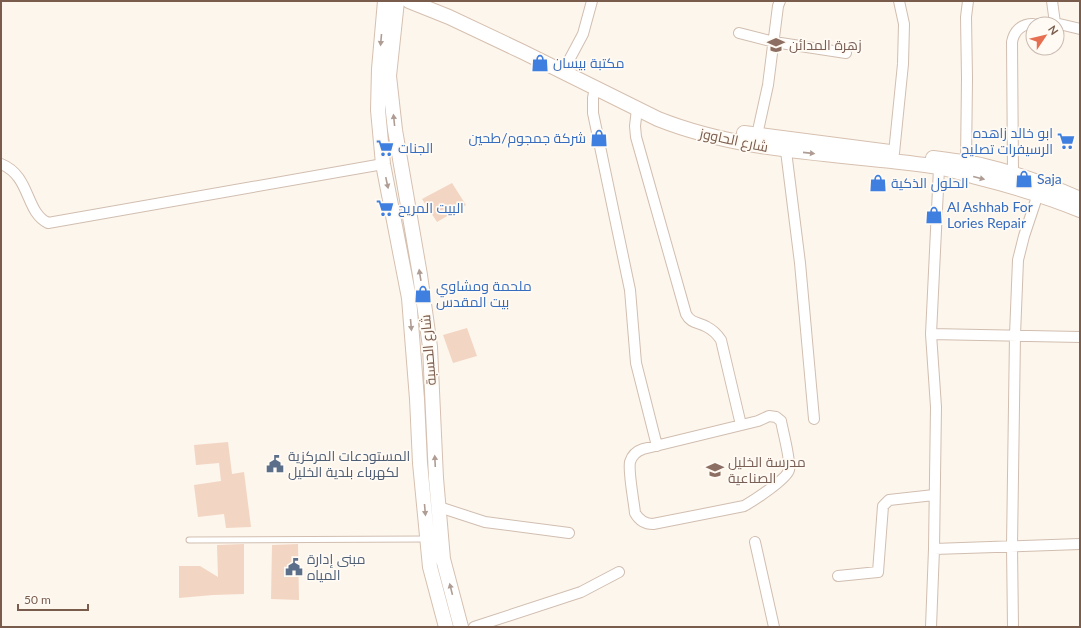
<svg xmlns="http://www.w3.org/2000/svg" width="1081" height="628" font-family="Lato,Cairo,sans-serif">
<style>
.building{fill:#f3d5c3}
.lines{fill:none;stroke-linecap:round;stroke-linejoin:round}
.lane-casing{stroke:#d1beb0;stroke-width:7}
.street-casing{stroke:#d1beb0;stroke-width:12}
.secondary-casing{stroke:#d6c0b0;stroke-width:16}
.lane{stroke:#fff;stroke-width:5}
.street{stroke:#fff;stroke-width:10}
.secondary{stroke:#fff;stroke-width:14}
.oneway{fill:#af9d94}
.labels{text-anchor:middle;stroke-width:3.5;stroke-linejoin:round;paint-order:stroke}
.education-label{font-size:14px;fill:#785e54;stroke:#fffaf3;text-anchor:start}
.shop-label{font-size:14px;fill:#366cbe;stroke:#fffaf3;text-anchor:start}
.street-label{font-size:14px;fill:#7a5c4d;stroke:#fffaf3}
.service-label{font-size:14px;fill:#4e5e75;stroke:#fffaf3;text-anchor:start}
</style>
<rect width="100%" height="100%" fill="#fdf6ec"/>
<!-- building -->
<path class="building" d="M452,183L466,205L437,222L422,199Z
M467,328L477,356L453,363L443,335Z
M228,442L232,474L244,472L251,527L226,528L224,514L198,517L194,485L221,481L219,463L196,465L194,445Z
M244,544V594L213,595L179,598V566H200L218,577L217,545Z
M298,544L299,600L271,599L272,545Z"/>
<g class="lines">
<!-- lane casing -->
<g class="lane-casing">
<path id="lane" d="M189,540L426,539"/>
</g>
<!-- street casing -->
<g class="street-casing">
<path id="street" d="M1052,1L1055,23
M1039,24L1055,23L1080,29
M739,33L774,42L846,53
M567,64L583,34L592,1
M595,88L593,98V113L630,290L636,363L657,446
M637,109L635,126L636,137L686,314C691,324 699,322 707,327C713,330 717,334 721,340L741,425
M757,135L768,85L778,6L780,1
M786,151L800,263L814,419
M894,153L903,64L904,24L899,1
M966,163L967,78L966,17L968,1
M1,164C31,176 25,212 48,223L383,164
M1013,174L1012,42C1014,31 1021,24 1033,24
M931,334L1080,337
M769,416L776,417L781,421C783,432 791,461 789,470C787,479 753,501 744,506L653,524C645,524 639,520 635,513C634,502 628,472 630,462C632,455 637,451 643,449L758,421Z
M439,507L485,522L569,533
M755,542L774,627
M934,549L1080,544
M838,576L878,572L883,506L889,500L934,495
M474,627L581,592L619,572
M931,627L934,549L936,407L931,334L939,168
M1013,627L1012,546L1015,335L1018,260L1024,236L1038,194"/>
</g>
<!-- secondary casing -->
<g class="secondary-casing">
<path id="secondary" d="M385,1L379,69L378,110L383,164L409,298L417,399L420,463L430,567L446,627
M397,1L389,76L395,130L420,275L430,347L436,478L443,559L461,627
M409,1L449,17L523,52L658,119C746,154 841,153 932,166C947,168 962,173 976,177C1012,186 1046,196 1080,210
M744,133L890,152
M933,158C949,160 965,162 981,165C1015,173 1048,185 1080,199"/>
</g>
<!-- lane -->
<use href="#lane" class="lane"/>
<!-- street -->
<use href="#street" class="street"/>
<!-- secondary -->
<use href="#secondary" class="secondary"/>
</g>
<!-- one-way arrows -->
<defs><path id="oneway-solid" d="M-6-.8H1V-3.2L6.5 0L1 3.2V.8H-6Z"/></defs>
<g class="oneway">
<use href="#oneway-solid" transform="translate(381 40) rotate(95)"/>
<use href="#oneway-solid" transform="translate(394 120) rotate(-96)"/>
<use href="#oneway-solid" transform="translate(809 153) rotate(6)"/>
<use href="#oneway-solid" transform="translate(979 178) rotate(14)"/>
<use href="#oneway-solid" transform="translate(387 183) rotate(78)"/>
<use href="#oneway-solid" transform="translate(420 275) rotate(-99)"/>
<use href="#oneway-solid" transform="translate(411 325) rotate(85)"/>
<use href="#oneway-solid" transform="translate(435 461) rotate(-93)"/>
<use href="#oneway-solid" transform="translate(425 510) rotate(85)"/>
<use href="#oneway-solid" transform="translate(451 589) rotate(-104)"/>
</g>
<!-- icons -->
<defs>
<g id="school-bare" transform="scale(1.38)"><path d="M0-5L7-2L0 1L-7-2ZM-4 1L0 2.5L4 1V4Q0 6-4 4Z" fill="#8d6e63" stroke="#fffaf3" stroke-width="2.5" paint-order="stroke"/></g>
<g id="shop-bare" transform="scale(1.38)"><path d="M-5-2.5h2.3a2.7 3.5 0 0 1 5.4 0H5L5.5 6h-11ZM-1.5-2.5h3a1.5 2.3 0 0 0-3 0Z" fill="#3f7fe0" stroke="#fffaf3" stroke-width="2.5" paint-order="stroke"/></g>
<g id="supermarket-bare" transform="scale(1.38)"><path d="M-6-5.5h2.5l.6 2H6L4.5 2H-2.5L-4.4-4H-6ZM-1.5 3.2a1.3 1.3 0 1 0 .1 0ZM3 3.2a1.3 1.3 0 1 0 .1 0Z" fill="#3f7fe0" stroke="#fffaf3" stroke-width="2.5" paint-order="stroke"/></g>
<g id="civic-bare" transform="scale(1.38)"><path d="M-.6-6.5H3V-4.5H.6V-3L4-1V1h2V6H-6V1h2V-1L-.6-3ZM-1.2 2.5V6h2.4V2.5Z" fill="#5c6f8a" stroke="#fffaf3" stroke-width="2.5" paint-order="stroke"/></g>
</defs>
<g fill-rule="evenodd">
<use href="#school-bare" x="776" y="45"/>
<use href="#shop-bare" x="540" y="63"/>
<use href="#shop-bare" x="599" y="138"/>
<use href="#supermarket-bare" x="1066" y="141"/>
<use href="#supermarket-bare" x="385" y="148"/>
<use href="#shop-bare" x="1024" y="179"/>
<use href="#shop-bare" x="878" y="183"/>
<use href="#supermarket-bare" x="385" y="208"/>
<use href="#shop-bare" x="934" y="215"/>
<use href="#shop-bare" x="423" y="294"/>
<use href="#civic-bare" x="275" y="464"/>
<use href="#school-bare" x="715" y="470"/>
<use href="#civic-bare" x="294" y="567"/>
</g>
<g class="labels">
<!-- education labels -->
<g class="education-label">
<text x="789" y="50">زهرة المدائن</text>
<text x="728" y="467">مدرسة الخليل<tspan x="728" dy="16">الصناعية</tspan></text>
</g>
<!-- shop labels -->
<g class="shop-label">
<text x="553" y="68">مكتبة بيسان</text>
<text x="1053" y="138" text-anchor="end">ابو خالد زاهده<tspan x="1053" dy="16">الرسيفرات تصليح</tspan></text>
<text x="586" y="143" text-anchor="end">شركة جمجوم/طحين</text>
<text x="398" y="153">الجنات</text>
<text x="1037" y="184">Saja</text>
<text x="891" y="188">الحلول الذكية</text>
<text x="947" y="212">Al Ashhab For<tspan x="947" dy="16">Lories Repair</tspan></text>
<text x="398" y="213">البيت المريح</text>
<text x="436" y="291">ملحمة ومشاوي<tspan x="436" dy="16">بيت المقدس</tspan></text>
</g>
<!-- street labels -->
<g class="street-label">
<text transform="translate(734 140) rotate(12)" y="5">شارع الحاووز</text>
<text transform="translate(428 350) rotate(-95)" y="5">شارع الحسبة</text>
</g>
<!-- service labels -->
<g class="service-label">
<text x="288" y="461">المستودعات المركزية<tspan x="288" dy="16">لكهرباء بلدية الخليل</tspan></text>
<text x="307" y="564">مبنى إدارة<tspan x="307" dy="16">المياه</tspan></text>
</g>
</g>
<!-- border -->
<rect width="1081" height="628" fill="none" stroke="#7a5c4d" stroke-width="4"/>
<!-- north arrow -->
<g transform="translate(1045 36) rotate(55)"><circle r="19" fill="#fffaf3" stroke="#cabbb1"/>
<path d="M0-3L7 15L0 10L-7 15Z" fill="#e76f51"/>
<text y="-6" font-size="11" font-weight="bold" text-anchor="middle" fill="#7a5c4d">N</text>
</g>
<!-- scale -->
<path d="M18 604v6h70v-6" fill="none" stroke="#7a5c4d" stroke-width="2"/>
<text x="24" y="604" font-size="12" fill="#7a5c4d" stroke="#fffaf3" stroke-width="3" paint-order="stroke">50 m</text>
</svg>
